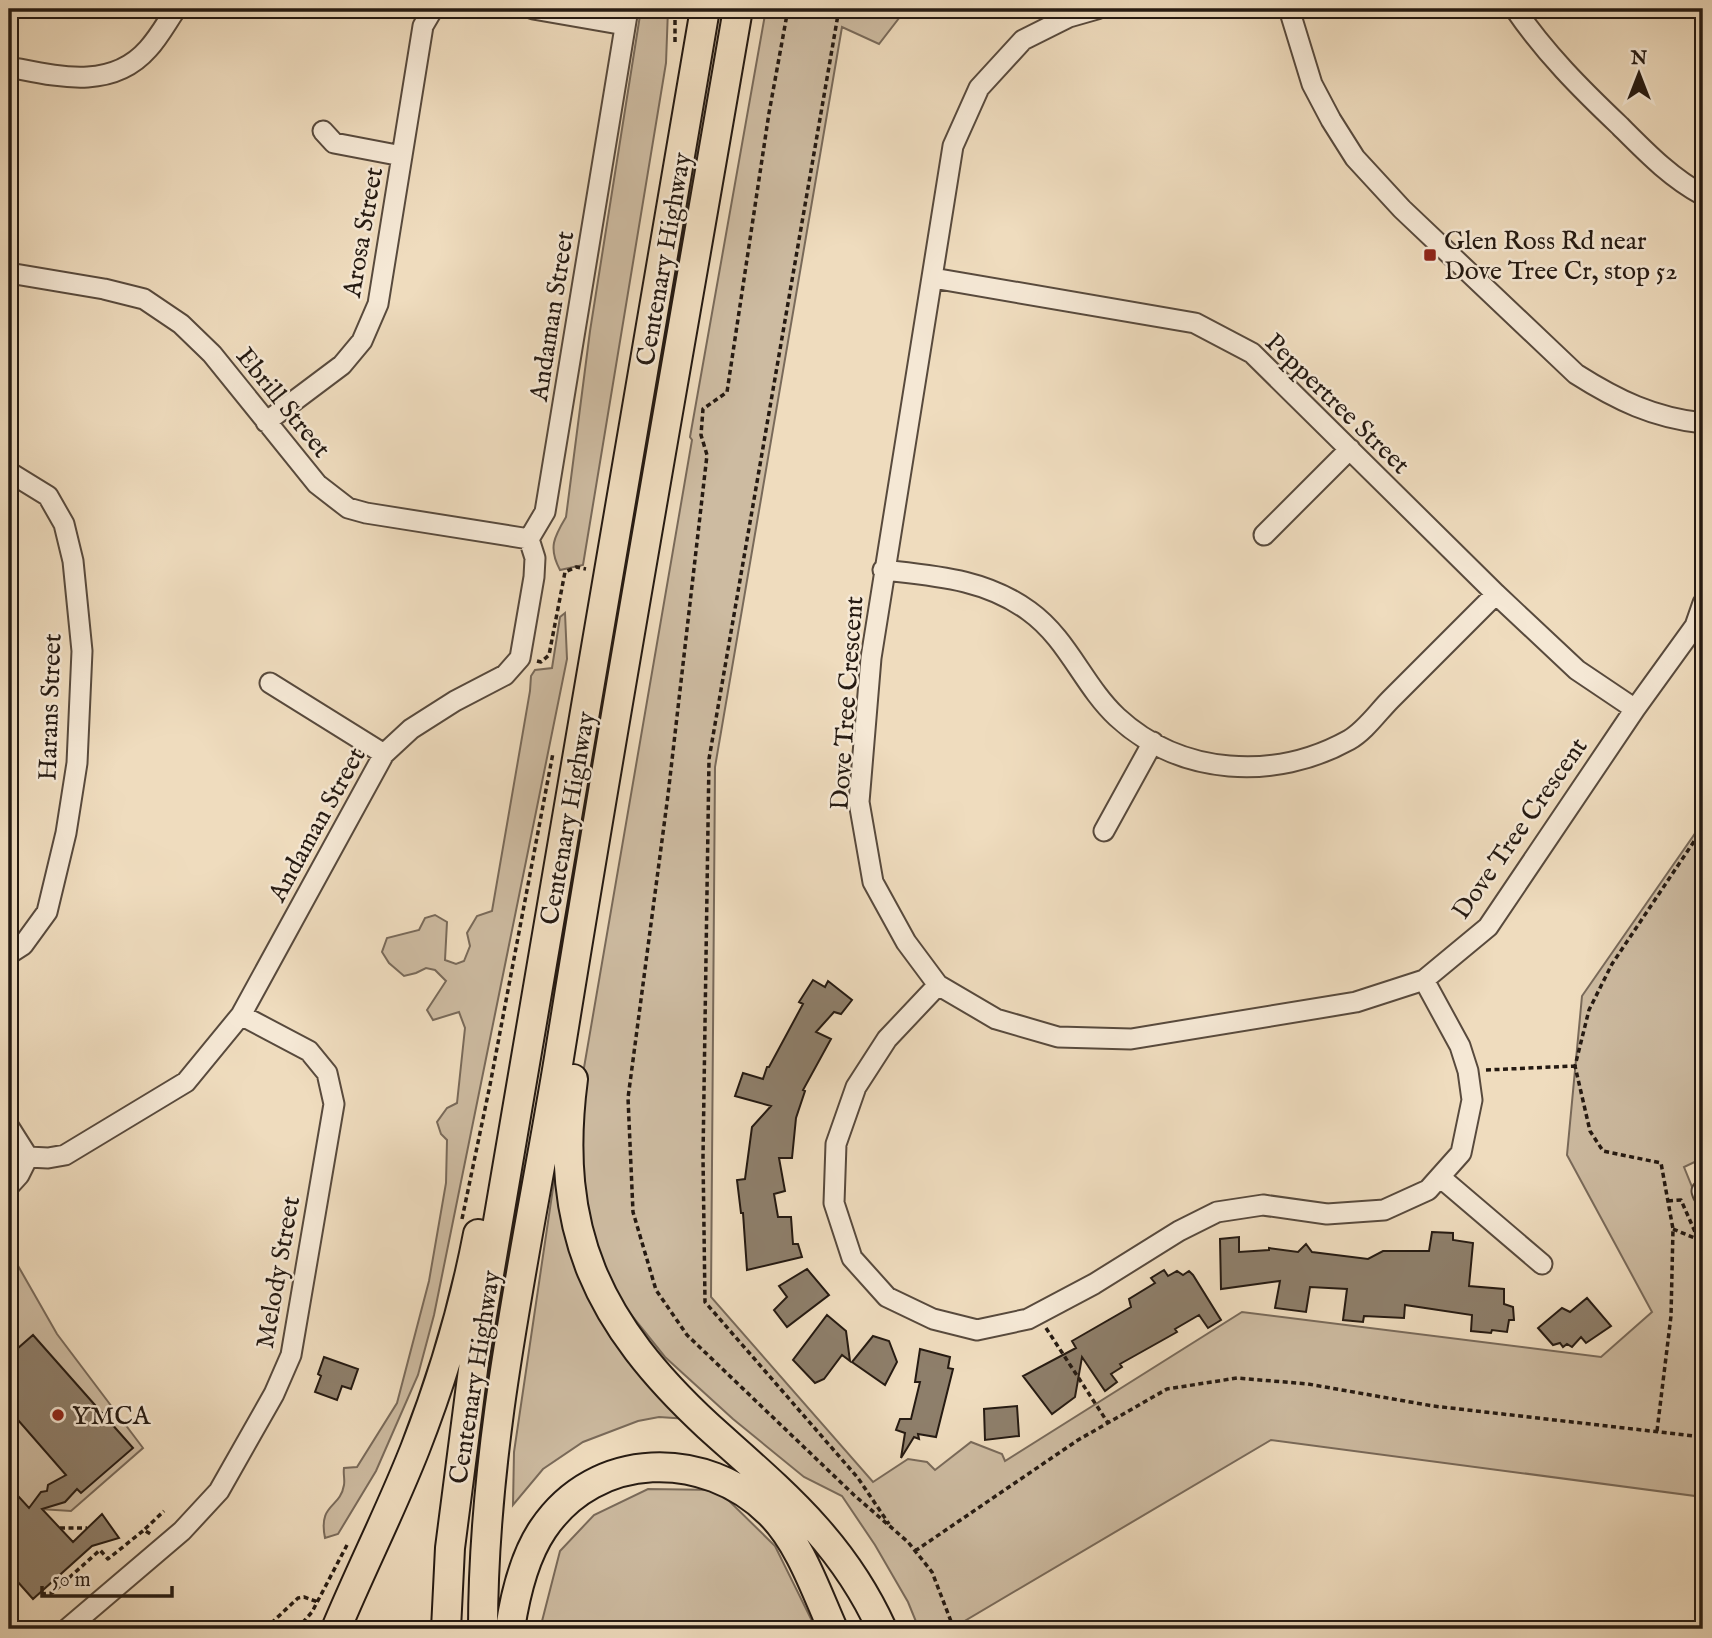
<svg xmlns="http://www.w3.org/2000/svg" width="1712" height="1638" font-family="'IM FELL English',serif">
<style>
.green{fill:#cdbba1;stroke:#796a5a;stroke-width:2}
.building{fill:#8e7f6b;stroke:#251a12;stroke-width:2}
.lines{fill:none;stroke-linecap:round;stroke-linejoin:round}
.minor-casing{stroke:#584a3d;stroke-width:23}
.highway-casing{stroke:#251a12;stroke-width:32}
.path{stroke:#251a12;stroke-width:3.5;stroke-dasharray:5 3.5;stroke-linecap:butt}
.minor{stroke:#f5e8d5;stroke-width:19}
.highway{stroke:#efdcbe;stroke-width:28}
.poi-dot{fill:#8f2418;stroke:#f5e8d5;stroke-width:2.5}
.labels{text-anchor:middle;stroke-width:5;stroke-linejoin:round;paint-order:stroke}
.street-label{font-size:26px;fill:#251a12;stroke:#f5e8d5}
.poi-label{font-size:26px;fill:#251a12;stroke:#f5e8d5;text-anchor:start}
</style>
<rect width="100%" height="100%" fill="#efdcbe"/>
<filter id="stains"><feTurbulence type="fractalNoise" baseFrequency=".00286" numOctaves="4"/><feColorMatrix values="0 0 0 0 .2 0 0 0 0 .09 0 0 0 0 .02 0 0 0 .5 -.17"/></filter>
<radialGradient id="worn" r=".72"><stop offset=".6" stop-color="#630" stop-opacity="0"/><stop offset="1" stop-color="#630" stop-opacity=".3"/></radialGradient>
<!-- green -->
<path class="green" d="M641,9H668L666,63L583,565L560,570C548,548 554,537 566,517L590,331Z
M766,9H906L879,44L842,27L715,767L711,1297L873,1482L908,1459L927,1462L935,1470L971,1442L1002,1454L1005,1461L1242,1312L1601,1357L1652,1312L1567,1155L1582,996L1703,822V1158L1684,1167L1703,1214V1497L1271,1440L951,1629H919L908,1602L875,1545L842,1496L804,1477L733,1419L665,1357L608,1286L583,1215L581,1085L692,440L690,437Z
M565,613L567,659L434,1315L418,1375L376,1471L338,1534L325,1538C318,1503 340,1509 344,1485C345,1479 343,1474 344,1468L357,1467L397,1403L429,1281L446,1183L447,1140L441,1134L437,1122L447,1108L457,1103L465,1028L459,1012L433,1020L427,1010L446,981L435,970L426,968L416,973L404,976L389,963L382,952L387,938L419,930L425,918L435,915L447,922L445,960L456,964L464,961L470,946L467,933L477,916L492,911L530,691L531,676L535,670L552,668L560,617Z
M557,1161L572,1252L611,1338L642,1374L689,1419L659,1417L638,1421L583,1442L543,1469L513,1505L514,1452Z
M9,1250L57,1334L143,1448L71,1511L24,1508L9,1521Z
M648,1489L718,1490L775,1546L816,1629H540L560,1551L594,1515Z"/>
<!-- building -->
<path class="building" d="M813,980L825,987L828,981L852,1000L841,1014L834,1012L816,1032L831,1039L803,1090L805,1091L796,1118L792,1158H779L785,1191L774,1194L778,1217H791L793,1244H798L802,1257L747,1270L743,1213H741L737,1180L745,1179L752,1127L771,1106L735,1096L743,1073L763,1079L767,1067H769L803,1004L799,1002Z
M1432,1232L1453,1233V1240L1473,1243L1469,1286L1504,1289V1304L1513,1307L1514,1320H1509L1507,1332L1492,1330L1491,1333L1471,1331L1472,1315L1405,1305L1404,1318L1364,1316L1363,1322L1343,1320L1347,1289L1310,1287L1306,1312L1275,1308L1280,1281L1221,1289L1220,1239L1239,1237V1252L1269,1250V1248L1298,1252L1306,1244L1312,1252L1368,1259L1383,1251H1429Z
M807,1269L829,1295L787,1327L774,1310L787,1297L779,1286Z
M1164,1270L1168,1276L1177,1271L1183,1275L1189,1271L1193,1275L1221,1320L1208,1328L1199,1315L1175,1329L1177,1332L1120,1364L1122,1367L1111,1374L1117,1382L1105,1391L1082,1357L1075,1397L1052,1414L1023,1376L1076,1348L1072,1341L1131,1307L1129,1299L1155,1283L1151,1278Z
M1587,1298L1611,1326L1586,1343L1581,1337L1572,1347L1567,1344L1563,1347L1560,1343L1553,1345L1538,1328L1562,1308L1570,1312Z
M827,1315L846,1331L850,1361L842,1355L824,1379L815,1383L793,1360Z
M33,1335L133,1448L81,1493L77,1489L65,1502L42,1509L73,1542L102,1514L119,1538L92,1546L33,1599L9,1572V1486L29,1508L41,1492L47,1491L48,1485L66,1475L18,1420L9,1429V1356Z
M873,1336L889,1341L897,1362L885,1385L852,1362Z
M920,1349L950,1357L948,1368L953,1369L936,1437L918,1434L919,1439L914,1437L901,1458L905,1433L896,1430L900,1419H911L920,1382H915Z
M324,1357L358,1369L351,1389L342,1386L337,1400L315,1392L321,1376L318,1374Z
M1017,1406L1019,1436L985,1440L984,1409Z"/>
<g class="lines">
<!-- minor casing -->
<g class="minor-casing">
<path id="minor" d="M533,9L625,25
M1097,9L1069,17L1023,40L979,88L953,146L871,658L859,802L873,882L906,942L938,985L996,1019L1058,1037L1131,1039L1356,1002L1424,980L1488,927L1635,709L1695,626L1703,603
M1289,9L1312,84L1331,120L1355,158L1402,209L1576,374C1617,400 1654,418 1703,423
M1515,9C1545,53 1581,89 1620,126C1646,152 1671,178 1703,195
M9,67C56,76 111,91 148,49C159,37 167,22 176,9
M323,131L334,143L402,156
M9,273L104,289L144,299L181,324L212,354L317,484L348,508L366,513L529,539
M933,278L1195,323L1252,353L1496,594L1577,670L1635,709
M266,422L342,365L362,341L378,304L423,26L433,9
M9,472L48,496L64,524L73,561L82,651L77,763L66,833L47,912L23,945L9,954
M1264,535L1350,449
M883,570C936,576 985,579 1029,611C1068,639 1083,685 1117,717C1181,776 1275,781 1349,740C1365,731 1378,712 1391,699C1426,664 1461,629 1496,594
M270,683L384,754
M1104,831L1153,742
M938,985L887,1039L856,1087L836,1144L834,1203L852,1258L887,1297L933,1319L977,1330L1028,1319L1094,1284L1179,1231L1217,1212L1263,1205L1327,1214L1384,1210L1428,1190L1461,1153L1472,1100L1468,1071L1460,1046L1424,980
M9,1127L28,1157
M1440,1177L1542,1264
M9,1186L19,1175L28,1157L48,1158L65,1155L186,1082L241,1015L384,754L411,729L455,701L505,675L520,658L534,577L535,558L529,539L545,512L628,9
M1702,1191L1703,1194
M67,1629L182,1531L219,1491L274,1394L291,1355L334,1104L327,1073L309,1051L241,1015"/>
</g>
<!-- highway casing -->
<g class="highway-casing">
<path id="highway" d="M573,1079C553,1231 598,1324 708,1426C780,1491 841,1539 882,1629
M336,1629C361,1569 391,1510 415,1449C442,1380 464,1307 478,1234
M446,1629L450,1548L474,1362L705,9
M483,1629C483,1436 528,1247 559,1058C615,708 678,358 738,9
M510,1629C515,1596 524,1557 543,1529C596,1450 705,1449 770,1513C800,1543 816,1591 833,1629"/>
</g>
<!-- path -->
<path class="path" d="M788,9L769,113L727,392L703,409L701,435L707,455L668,795L628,1098L633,1212L656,1290L687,1335L854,1495L908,1542L932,1572L954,1629
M839,9L709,759L703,1157L705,1302L858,1478L889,1524
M675,42V9
M537,661L541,662L549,655L565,572L576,567L586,569
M1486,1070L1575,1066
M1668,1201L1681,1200L1703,1250
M462,1219L490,1085L553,753
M1673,1229L1697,1239
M1046,1328L1108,1423
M1657,1431L1671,1316L1673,1229L1661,1163L1603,1151L1590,1131L1575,1066L1589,1010L1612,964L1703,828
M60,1528H87
M145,1529L164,1511
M915,1551L1078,1440L1167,1389L1237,1378L1308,1384L1433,1406L1703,1437
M41,1594L52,1593L100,1550L108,1559L144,1530L152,1535
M265,1629L298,1598L304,1597L318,1602
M297,1629L312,1612L347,1545"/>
<!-- minor -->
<use href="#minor" class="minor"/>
<!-- highway -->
<use href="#highway" class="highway"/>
</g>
<!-- markers -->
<g class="poi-dot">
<rect x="1423" y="248" width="14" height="14" rx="3.5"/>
<circle cx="58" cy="1415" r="7"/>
</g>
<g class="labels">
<!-- street labels -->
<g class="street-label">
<text transform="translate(362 232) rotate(-80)" y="9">Arosa Street</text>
<text transform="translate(663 259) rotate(-80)" y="9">Centenary Highway</text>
<text transform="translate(551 316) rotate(-81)" y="9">Andaman Street</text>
<text transform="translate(284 402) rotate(51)" y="9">Ebrill Street</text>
<text transform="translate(1338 403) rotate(44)" y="9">Peppertree Street</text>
<text transform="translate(846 703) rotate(-86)" y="9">Dove Tree Crescent</text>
<text transform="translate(49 707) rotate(-88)" y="9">Harans Street</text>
<text transform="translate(567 818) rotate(-80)" y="9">Centenary Highway</text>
<text transform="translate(316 824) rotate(-61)" y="9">Andaman Street</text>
<text transform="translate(1519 828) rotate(-55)" y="9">Dove Tree Crescent</text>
<text transform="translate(277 1272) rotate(-80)" y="9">Melody Street</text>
<text transform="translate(474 1377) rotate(-81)" y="9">Centenary Highway</text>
</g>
<!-- poi labels -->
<g class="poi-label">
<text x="1444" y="249">Glen Ross Rd near<tspan x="1444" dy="30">Dove Tree Cr, stop 52</tspan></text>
<text x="72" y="1424">YMCA</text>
</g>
</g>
<!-- margin -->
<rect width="1712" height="1638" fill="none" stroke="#efdcbe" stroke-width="35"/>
<rect x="10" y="10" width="1691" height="1617" fill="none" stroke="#251a12" stroke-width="3.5"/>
<rect x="18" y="18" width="1677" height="1603" fill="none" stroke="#251a12" stroke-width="2"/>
<!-- north arrow -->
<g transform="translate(1639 74)" stroke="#f5e8d5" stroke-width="5" paint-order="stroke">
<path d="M0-5L12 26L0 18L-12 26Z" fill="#251a12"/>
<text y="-10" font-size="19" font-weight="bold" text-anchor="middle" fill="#251a12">N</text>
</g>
<!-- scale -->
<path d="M42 1586v10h130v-10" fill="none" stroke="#251a12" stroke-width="3.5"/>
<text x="52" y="1586" font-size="21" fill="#251a12" stroke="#f5e8d5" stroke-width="5" paint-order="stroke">50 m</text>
<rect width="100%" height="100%" filter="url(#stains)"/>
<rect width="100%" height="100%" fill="url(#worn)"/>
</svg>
